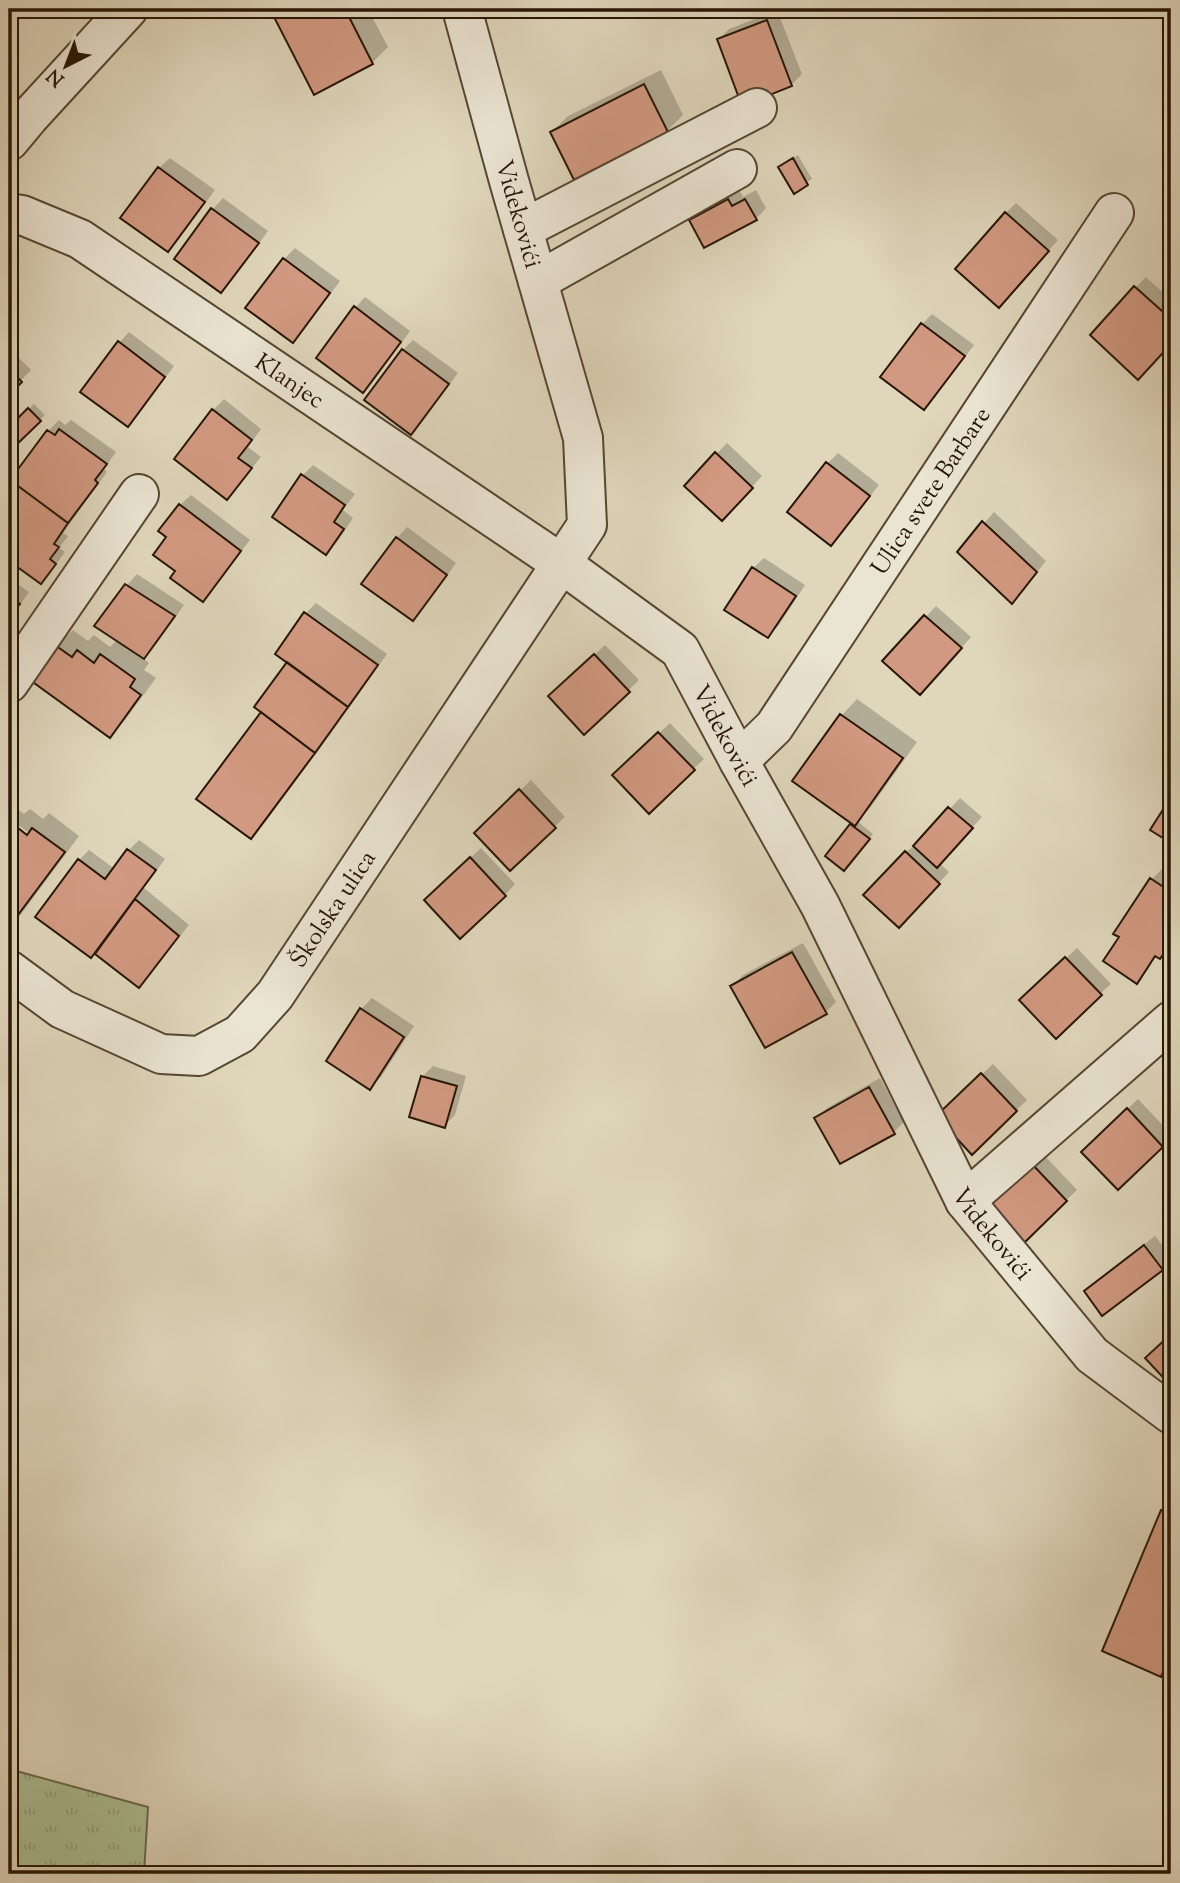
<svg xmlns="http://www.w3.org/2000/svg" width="1180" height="1883" font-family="'Sorts Mill Goudy',serif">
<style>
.grass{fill:url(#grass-tufts);stroke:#6a6a4c;stroke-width:2}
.shadow{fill:#0003;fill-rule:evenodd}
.building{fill:#d19981;stroke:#281605;stroke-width:2}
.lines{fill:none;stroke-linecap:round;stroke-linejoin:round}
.minor-casing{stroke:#564632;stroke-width:42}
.minor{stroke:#eae4d3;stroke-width:38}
.labels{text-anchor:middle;stroke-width:5;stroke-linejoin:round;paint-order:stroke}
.street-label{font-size:24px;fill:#281605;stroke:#eae4d3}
</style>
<defs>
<pattern id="grass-tufts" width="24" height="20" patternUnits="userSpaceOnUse" patternTransform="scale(1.75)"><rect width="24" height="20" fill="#acbf94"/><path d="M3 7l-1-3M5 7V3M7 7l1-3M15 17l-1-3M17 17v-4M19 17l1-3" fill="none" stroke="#94a37e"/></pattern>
</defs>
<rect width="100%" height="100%" fill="#dfd6bb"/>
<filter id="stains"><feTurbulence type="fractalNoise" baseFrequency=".00286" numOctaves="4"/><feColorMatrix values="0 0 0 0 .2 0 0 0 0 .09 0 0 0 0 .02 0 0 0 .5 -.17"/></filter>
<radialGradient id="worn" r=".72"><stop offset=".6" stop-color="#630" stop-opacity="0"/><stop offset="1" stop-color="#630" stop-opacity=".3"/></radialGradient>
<!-- grass -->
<path class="grass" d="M9,1769L148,1807L144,1874H9Z"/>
<!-- shadow -->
<path class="shadow" d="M287,9H368L388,47L372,63L277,19Z
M777,10L802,74L791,85L719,39L729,29Z
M661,70L683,115L667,131L575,177L552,132L568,116Z
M798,155L812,179L794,191L780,167Z
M170,158L215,190L178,240L168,250L123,217L159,168Z
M739,190L743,197L756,190L766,208L756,219L691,220L702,210Z
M223,198L268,231L231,281L221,291L176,258L213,209Z
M1016,203L1058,240L1009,295L1006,213Z
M295,248L340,281L303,331L293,341L248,308L284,259Z
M1146,277L1171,300V342L1149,367L1136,287Z
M365,297L410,331L374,380L363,390L355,308Z
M932,314L974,345L934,398L924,408L922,324Z
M129,332L174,366L138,415L127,425L119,343Z
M413,340L458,373L422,422L411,432L403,350Z
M9,348L31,370L9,393Z
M224,399L261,429L248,447L261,457L227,498L176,458L213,410Z
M34,404L45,415L12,447L9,443V429Z
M59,420L65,425L71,420L116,452L104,469L107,472L63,533L68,536L59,548L65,552L51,571L40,582L9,559V485L48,431Z
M727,443L762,476L732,508L686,486Z
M838,453L879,485L841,533L789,512L828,463Z
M313,465L355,494L343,510L353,518L337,542L326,553L303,475Z
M191,495L250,540L213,589L202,600L177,571L169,537L180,505Z
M994,512L1046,561L1022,591L959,552Z
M407,527L456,563L423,609L413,619L397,538Z
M764,558L805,585L779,625L768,636L753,568Z
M137,574L184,605L155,646L143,658L149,663L144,670L156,678L125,720L109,736L57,646L73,630L88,641L94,635L110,647L118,639L97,626L127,585Z
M9,578L29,592L9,621Z
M316,603L387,654L329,736L266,821L250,837L263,712L289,662L305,614Z
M936,606L971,637L930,683L885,661Z
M605,645L639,680L584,733L561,686Z
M857,699L917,742L870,808L857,821L873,834L849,864L851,825L853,823L794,780L842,715Z
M670,723L704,759L649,811L625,765Z
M531,780L565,817L554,827L476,833Z
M960,798L982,817L939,863L949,872L909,915L906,852L918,843Z
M9,803L24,814L30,809L43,819L49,813L79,836L19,917L9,927ZM14,822L36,838L33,841L14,827Z
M139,840L165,859L144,888L189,925L149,975L139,986L95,952L79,860L89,850L115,869L129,850Z
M481,848L515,884L505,895L436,890Z
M1162,869L1171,875V945L1160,957L1157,955L1147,971L1136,981L1121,937L1116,933L1152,879Z
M803,943L836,1002L825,1013L733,986L743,975Z
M1077,948L1111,984L1100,994L1032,990Z
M372,998L414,1026L381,1077L370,1087L328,1060L361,1009Z
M993,1064L1027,1100L972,1152L948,1106Z
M433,1066L466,1076L455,1115L444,1126L423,1076Z
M880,1078L904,1122L894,1132L817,1118L827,1108Z
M1138,1099L1171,1134V1136L1118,1187L1094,1141Z
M1043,1154L1077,1190L1022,1242L988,1206Z
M1155,1236L1171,1256V1259L1162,1268L1103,1313L1086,1291L1096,1281Z
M1171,1503V1664L1160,1674L1163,1511Z"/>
<!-- building -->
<path class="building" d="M294,9H345L373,64L314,95L275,19Z
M767,20L792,86L742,106L717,39Z
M644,84L668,132L574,180L550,132Z
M793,158L808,185L794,194L778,167Z
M158,167L205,202L168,252L120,218Z
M728,199L732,206L745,199L757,220L704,248L689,220Z
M211,208L259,243L221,293L174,259Z
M1005,212L1049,251L999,308L955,269Z
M283,258L330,293L293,343L245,308Z
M1134,286L1171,319V344L1138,380L1090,335Z
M354,306L401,342L363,393L316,358Z
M921,323L965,356L924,410L880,377Z
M118,341L165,377L128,427L80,392Z
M402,349L449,384L411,435L364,400Z
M9,369L22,382L9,395Z
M28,408L41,421L12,449L9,446V427Z
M212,409L252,440L238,458L252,468L227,500L174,459Z
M59,429L107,464L95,480L98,483L68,523L10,480L47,430L55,435Z
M715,452L753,488L722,521L684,486Z
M826,462L870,496L831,546L787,512Z
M301,474L345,505L334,522L344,529L326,555L272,517Z
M10,480L68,523L54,544L59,547L50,559L56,564L41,584L9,561Z
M179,504L241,551L203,602L170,578L175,571L153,555L166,537L158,531Z
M982,521L1037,572L1012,604L957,552Z
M396,537L447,575L413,621L361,584Z
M752,567L796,596L768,638L724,610Z
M125,584L175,616L144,659L94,626Z
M9,595L20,604L9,619Z
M304,612L378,665L348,707L275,654Z
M924,615L962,648L920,695L882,661Z
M55,645L72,657L77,650L94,663L100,654L135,679L130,687L141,695L110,738L30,680Z
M594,654L630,692L584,735L548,696Z
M287,662L348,707L315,753L254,707Z
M261,712L315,753L251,839L196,799Z
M840,714L903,758L855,826L792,781Z
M658,732L695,770L649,814L612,775Z
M519,789L556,828L510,871L474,833Z
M1171,797V843L1150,830Z
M948,807L973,828L937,868L913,846Z
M13,824L27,835L32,828L65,852L9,927V829Z
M850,824L870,839L844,871L825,856Z
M127,849L156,870L91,958L35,917L78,859L105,879Z
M905,851L940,884L899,928L863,895Z
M470,857L506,896L460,939L424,900Z
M1150,878L1171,892V943L1160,959L1155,956L1137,984L1103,961L1119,937L1113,934Z
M135,899L179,936L139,988L95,954Z
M792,952L827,1014L765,1048L730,986Z
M1065,957L1102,995L1056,1039L1019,1000Z
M360,1008L404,1037L370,1090L326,1061Z
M981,1073L1017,1111L972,1155L936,1116Z
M421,1076L457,1086L445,1128L409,1117Z
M869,1087L895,1134L840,1164L814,1118Z
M1127,1108L1163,1147L1118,1190L1081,1152Z
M1031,1163L1067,1201L1022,1245L985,1206Z
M1144,1245L1163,1270L1102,1316L1084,1291Z
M1171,1334V1386L1145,1358Z
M1161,1510L1171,1514V1652L1161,1677L1102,1651Z"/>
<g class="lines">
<!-- minor casing -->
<g class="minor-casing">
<g id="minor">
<path d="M9,141L29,117L128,9"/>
<path id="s1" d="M9,213L22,215L80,239L562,564L680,650L739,761L820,905L965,1201L1092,1355L1171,1414"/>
<path d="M523,229L757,108"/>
<path d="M538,281L737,169"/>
<path d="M9,683L139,494"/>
<path id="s2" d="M739,761L774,727L1114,213"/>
<path id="s3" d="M9,970L62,1009L161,1054L199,1056L240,1034L275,995L587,525L583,438L509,181L462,9"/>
<path d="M965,1201L1171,1021"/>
</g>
</g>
<!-- minor -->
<use href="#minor" class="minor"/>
</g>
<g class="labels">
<!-- street labels -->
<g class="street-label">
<text transform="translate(519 214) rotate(74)" y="8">Videkovići</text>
<text dy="8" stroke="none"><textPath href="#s1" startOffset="329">Klanjec</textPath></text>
<text dy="8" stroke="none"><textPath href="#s2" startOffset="332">Ulica svete Barbare</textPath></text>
<text dy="8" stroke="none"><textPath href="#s1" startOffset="900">Videkovići</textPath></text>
<text dy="8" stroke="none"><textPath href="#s3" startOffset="415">Školska ulica</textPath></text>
<text dy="8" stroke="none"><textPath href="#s1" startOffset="1466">Videkovići</textPath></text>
</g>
</g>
<!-- margin -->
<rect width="1180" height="1883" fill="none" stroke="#dfd6bb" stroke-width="35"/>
<rect x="10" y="10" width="1159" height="1862" fill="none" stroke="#281605" stroke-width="3.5"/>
<rect x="18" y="18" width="1145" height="1848" fill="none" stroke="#281605" stroke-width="2"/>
<!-- north arrow -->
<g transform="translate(66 66) rotate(222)" stroke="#eae4d3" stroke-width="5" paint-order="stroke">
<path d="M0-5L12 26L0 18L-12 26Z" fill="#281605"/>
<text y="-10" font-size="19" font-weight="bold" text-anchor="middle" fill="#281605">N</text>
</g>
<rect width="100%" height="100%" filter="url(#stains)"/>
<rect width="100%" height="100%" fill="url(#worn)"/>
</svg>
